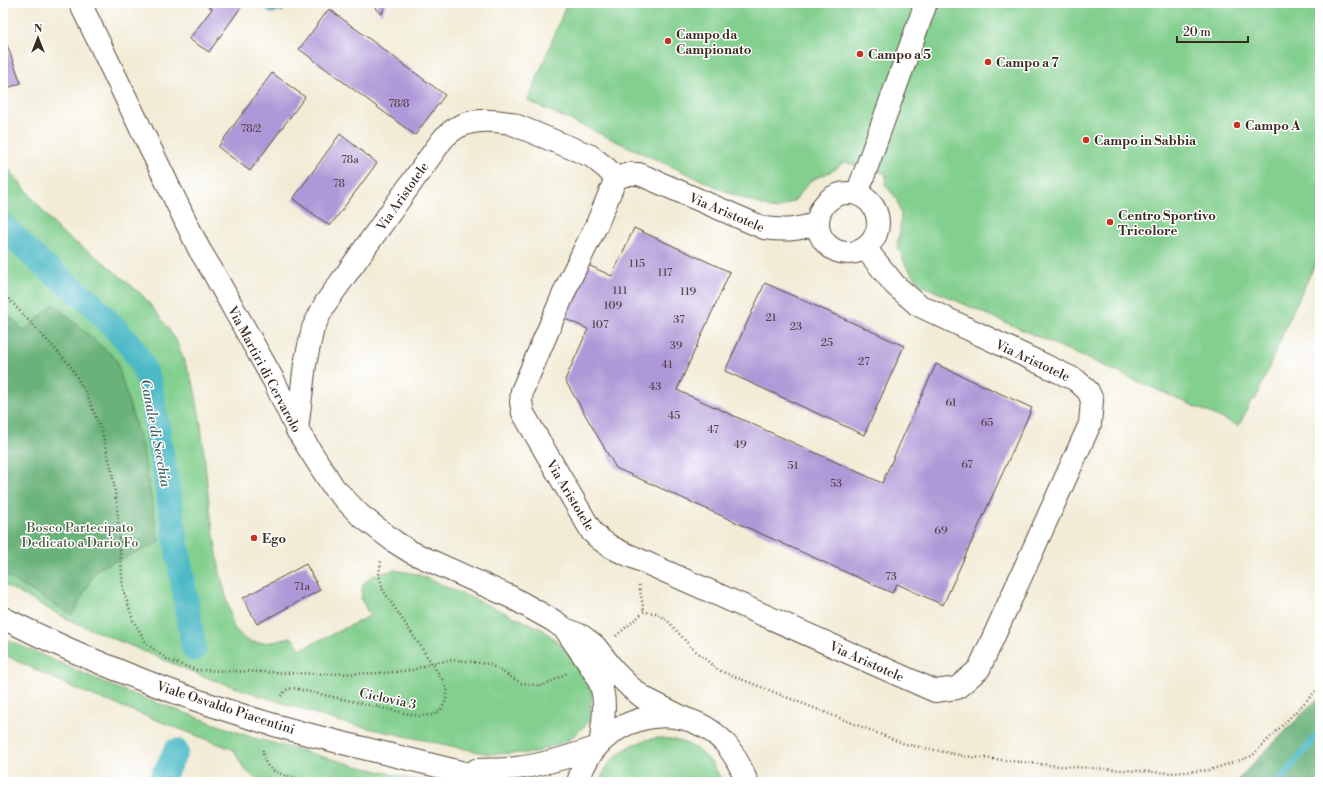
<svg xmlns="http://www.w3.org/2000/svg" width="1323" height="785" font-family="'Libre Bodoni',serif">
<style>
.green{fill:#82cf8e;stroke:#5e7c56}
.forest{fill:#69b279;stroke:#526e4c}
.water{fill:#4cb9c6;stroke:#447272}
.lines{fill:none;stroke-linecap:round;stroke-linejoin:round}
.stream{stroke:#4cb9c6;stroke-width:7}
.canal{stroke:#4cb9c6;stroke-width:25}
.building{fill:#af98d7}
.minor-casing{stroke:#56473a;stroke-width:24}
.secondary-casing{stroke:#56473a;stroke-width:24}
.primary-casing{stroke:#56473a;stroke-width:24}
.path{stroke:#56473a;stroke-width:2.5;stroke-dasharray:1 3;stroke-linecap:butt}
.minor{stroke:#fff;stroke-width:22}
.secondary{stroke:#fff;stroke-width:22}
.primary{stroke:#fff;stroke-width:22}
.poi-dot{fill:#c8321e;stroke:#fff;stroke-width:1.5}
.labels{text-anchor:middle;stroke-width:3;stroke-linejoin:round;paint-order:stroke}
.number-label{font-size:11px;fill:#58464c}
.poi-label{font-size:13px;font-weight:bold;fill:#3b2a1e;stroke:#fff;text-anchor:start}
.street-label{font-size:13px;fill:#3b2a1e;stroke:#fff}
.park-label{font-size:13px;fill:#505c40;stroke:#fff}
.water-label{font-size:14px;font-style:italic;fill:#426361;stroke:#fff}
</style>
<rect width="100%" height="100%" fill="#fff"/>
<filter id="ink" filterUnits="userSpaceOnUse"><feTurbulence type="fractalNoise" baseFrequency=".025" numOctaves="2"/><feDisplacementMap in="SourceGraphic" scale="8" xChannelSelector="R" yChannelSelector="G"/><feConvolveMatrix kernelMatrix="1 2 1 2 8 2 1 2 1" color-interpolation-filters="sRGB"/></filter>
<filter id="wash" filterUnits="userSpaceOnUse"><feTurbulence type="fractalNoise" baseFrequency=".012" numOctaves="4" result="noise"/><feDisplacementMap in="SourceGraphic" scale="16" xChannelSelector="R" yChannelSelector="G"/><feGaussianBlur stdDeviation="0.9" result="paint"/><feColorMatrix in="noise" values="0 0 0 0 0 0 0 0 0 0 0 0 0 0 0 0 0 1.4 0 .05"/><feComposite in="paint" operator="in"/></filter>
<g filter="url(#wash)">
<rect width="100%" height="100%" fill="#f2ecd7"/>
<!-- green -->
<path class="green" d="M567,3H1320V254L1291,315L1255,400L1252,399L1239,426L921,285L906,266L897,245L900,230L901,214L897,199L885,185L886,174L844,162L834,170L810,181L795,200L776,210L734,195L528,101Z
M3,162L60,232L101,260L142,295L157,313L176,340L194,386L201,425L209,503L220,573L234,628L246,640L257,643L273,642L291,637L301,649L370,616L361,599L363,584L372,576L394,570L417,574L542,629L574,655L592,691L590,721L569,740L533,753L488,754L340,722L210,679L69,620L3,584Z
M3,638L119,689L254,738L361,767L426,782H260L244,769L234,750L76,689L3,654Z
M656,738C687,738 711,753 722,782H600C608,756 631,742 656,738Z"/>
<!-- forest -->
<path class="forest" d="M54,304L116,359L143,450L159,543L97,569L72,615L3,574V309L24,331Z
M1320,696V779L1316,782H1235Z"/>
<!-- water -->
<path class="water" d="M265,3H288L282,12L279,10L276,12L270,13C267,10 264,8 265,3Z"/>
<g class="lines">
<!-- stream -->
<path class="stream" d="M1279,782L1320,731"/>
<!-- canal -->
<path class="canal" d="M3,226L42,264L89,301L127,341L140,360L150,384L194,649
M160,782L176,751"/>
</g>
<g id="blocks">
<!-- building -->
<path class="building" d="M204,3H244L209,52L189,39L212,9Z
M379,3H386L382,14L375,8Z
M329,9L445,95L415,135L299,49Z
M3,34L21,83L3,90Z
M272,73L305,97L250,171L218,147Z
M340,134L377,163L330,226L293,199Z
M634,228L730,272L677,390L882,483L936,364L1032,408L943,605L897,584L892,593L616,468L565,380L588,329L563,318L586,264L612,276Z
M765,283L904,346L864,435L725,371Z
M306,564L320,590L257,624L243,598Z"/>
</g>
</g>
<g filter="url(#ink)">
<use href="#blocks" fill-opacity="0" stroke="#56473a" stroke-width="1"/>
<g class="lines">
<!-- minor casing -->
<g class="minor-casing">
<path id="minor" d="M818 223a30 30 0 1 1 60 0a30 30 0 1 1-60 0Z
M857,194L926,3
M818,223C797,230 786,231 764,228L639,174H629L616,178L597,224L570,279L522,391L521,402L523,413L592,532C605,545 616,550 633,557L935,691L957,688L979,669L1090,424L1092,400L1088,391L1076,380L918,305L895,285L865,248
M297,430L305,364L313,328L325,304L437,147C440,143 443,138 447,135C463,119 489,119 510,123L591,156L606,168L616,178"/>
</g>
<!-- secondary casing -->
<g class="secondary-casing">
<path id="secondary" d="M80,3L199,249L213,272L274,381L297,430L334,488L360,515L395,542L411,552L511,597L554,621L565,629L582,636L595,646L617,674L630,687L644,698L686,719
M566,630C577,649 600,674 603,694C606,709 602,726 601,741"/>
</g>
<!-- primary casing -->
<g class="primary-casing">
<path id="primary" d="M3,618C87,660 174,695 264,722C341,745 421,760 498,782
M476,770C489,769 503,770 516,768C543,765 569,757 595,748
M578,782C595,718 677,693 724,742C735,754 741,767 747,782"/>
</g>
<!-- path -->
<path class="path" d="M3,293L70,365L88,397L102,433L112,471L117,506L123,589L133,620L147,644L168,660L196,670L326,674L384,673L413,670L431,663L456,660L489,664L521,683L543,686L567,673
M639,585L644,612
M616,636L644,612L656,613L667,620L691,647L718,670L905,744L964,756L1059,766L1171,773L1210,770L1252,756L1320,687
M281,696L286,690L293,688L418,716L433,715L441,710L446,700L447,690L442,679L383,590L379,575L381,560
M263,750C263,755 264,760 267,765C275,776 303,779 315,782"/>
<!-- minor -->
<use href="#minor" class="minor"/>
<!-- secondary -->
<use href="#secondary" class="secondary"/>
<!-- primary -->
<use href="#primary" class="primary"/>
</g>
</g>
<!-- markers -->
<g class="poi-dot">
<circle cx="668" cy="41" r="4"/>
<circle cx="860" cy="54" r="4"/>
<circle cx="988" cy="62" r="4"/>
<circle cx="1237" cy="125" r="4"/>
<circle cx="1086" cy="140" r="4"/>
<circle cx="1110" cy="222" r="4"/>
<circle cx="254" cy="538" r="4"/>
</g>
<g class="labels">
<!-- number labels -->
<g class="number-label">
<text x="399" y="107">78/8</text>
<text x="251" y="132">78/2</text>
<text x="350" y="163">78a</text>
<text x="339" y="187">78</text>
<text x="637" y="267">115</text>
<text x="665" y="276">117</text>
<text x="620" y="294">111</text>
<text x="688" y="295">119</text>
<text x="613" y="309">109</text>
<text x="771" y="321">21</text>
<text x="679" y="323">37</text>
<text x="600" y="328">107</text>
<text x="796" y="330">23</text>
<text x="827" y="346">25</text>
<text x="676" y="349">39</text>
<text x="864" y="365">27</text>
<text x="667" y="368">41</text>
<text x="655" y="390">43</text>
<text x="951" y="406">61</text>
<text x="674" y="419">45</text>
<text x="987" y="426">65</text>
<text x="713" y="433">47</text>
<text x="740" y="448">49</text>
<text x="967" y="468">67</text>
<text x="793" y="469">51</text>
<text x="836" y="487">53</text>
<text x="941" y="534">69</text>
<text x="891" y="580">73</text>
<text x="302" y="590">71a</text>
</g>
<!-- poi labels -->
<g class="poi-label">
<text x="676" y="39">Campo da<tspan x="676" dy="15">Campionato</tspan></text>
<text x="868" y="59">Campo a 5</text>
<text x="996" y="67">Campo a 7</text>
<text x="1245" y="130">Campo A</text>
<text x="1094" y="145">Campo in Sabbia</text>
<text x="1118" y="220">Centro Sportivo<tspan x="1118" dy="15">Tricolore</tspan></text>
<text x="262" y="543">Ego</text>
</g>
<!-- street labels -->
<g class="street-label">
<text transform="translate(402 196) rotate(-55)" y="5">Via Aristotele</text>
<text transform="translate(727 212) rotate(23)" y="5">Via Aristotele</text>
<text transform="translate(1033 360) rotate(25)" y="5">Via Aristotele</text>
<text transform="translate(265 369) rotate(62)" y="5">Via Martiri di Cervarolo</text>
<text transform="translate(571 495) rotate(59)" y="5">Via Aristotele</text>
<text transform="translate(867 661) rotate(24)" y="5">Via Aristotele</text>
<text transform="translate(388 698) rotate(12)" y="5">Ciclovia 3</text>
<text transform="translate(226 707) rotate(18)" y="5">Viale Osvaldo Piacentini</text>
</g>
<!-- park labels -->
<g class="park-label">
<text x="80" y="532">Bosco Partecipato<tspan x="80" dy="15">Dedicato a Dario Fo</tspan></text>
</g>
<!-- water labels -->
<g class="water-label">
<text transform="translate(156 433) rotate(79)" y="5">Canale di Secchia</text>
</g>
</g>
<!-- margin -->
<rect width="1323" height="785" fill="none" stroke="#fff" stroke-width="16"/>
<!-- north arrow -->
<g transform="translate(38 38)" stroke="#ffffff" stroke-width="3" paint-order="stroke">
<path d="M0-3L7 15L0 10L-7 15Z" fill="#3b2a1e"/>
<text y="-6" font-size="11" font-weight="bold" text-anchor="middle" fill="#3b2a1e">N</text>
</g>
<!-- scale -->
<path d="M1177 36v6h71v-6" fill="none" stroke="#3b2a1e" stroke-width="2"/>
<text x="1183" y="36" font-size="12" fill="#3b2a1e" stroke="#ffffff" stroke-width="3" paint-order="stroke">20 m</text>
</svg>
